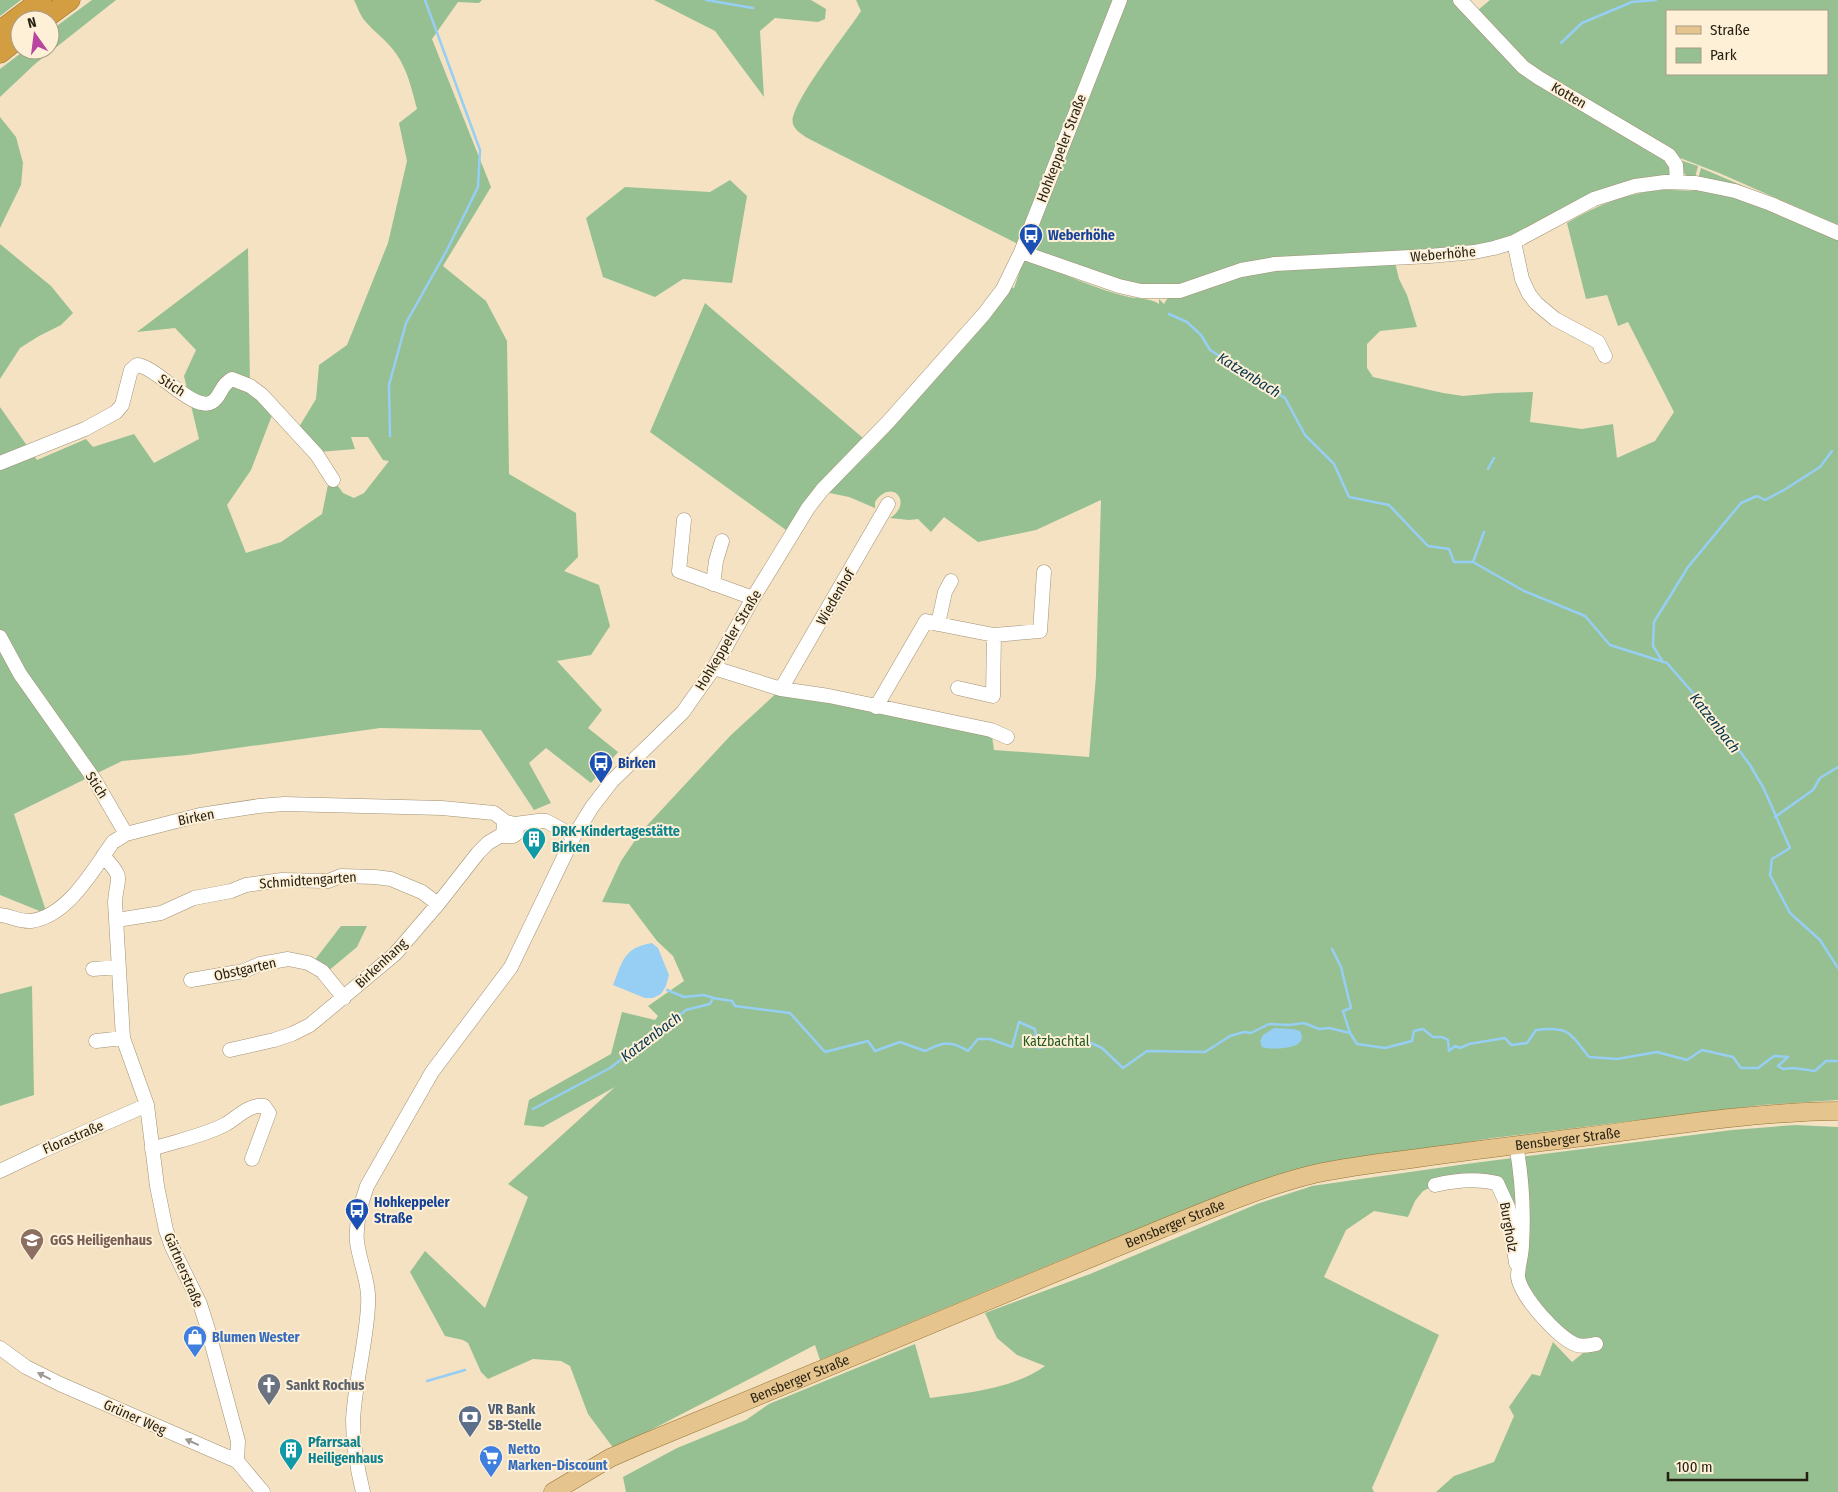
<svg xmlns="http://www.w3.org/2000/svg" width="1838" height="1492" font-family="'Fira Sans Condensed',sans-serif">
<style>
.green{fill:#96c092;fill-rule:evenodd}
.water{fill:#96cef4}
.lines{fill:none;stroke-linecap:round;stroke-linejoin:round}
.stream{stroke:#96cef4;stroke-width:2.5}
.minor-casing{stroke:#a19174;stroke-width:15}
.major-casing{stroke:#967231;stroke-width:19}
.highway-casing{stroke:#967231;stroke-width:21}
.minor{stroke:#fff;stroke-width:14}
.major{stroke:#e5c58d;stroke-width:18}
.highway{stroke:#d39e41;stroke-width:20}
.oneway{fill:#9d9a95}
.labels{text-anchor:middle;stroke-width:4;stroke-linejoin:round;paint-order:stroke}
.street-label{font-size:14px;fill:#251f13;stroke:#fef0d7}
.transit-label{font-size:14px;font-weight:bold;fill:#164399;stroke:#fef0d7;text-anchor:start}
.culture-label{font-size:14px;font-weight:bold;fill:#0d838f;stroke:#fef0d7;text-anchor:start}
.park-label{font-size:14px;fill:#245b1f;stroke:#fef0d7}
.education-label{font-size:14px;font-weight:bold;fill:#785e54;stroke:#fef0d7;text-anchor:start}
.shop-label{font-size:14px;font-weight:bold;fill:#366cbe;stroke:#fef0d7;text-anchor:start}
.worship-label{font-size:14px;font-weight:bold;fill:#5b616d;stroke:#fef0d7;text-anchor:start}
.service-label{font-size:14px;font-weight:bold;fill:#4e5e75;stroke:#fef0d7;text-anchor:start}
.water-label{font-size:15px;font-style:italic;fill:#04344d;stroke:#fef0d7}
</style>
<rect width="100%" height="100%" fill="#f4e2c3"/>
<!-- green -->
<path class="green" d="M0,0H21L0,16Z
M92,0H116L35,64L0,97V69L25,50H50V31Z
M354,0H482L479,3L458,2L432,39L491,187L443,266L486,301L507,341L509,474L576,513L578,557L564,571L599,585L610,626L591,655L557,661L602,710L588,728L618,752L591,783L546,748L529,763L551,803L534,810L481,730L380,728L187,755L122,761L14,814L47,914L0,895V407L37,460L86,439L93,447L134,434L154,463L199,439L184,376L196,350L175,328L137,332L248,248L250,386L274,410L251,470L227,505L246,553L281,542L322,514L330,475L343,493L354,498L364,493L389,461L383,460L368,437H351L355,449L319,452L299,427L316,399L319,365L347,345L388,243L407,161L399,123L417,109C412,91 408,71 397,55C388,41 375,33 365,21C359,14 358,7 354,0Z
M654,0H811L826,9L825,19L818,22L775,18L760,31L764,97L715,31Z
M856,0H1115L1018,244L823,146C814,141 796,134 793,124C787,107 850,29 861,11Z
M1124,0H1455L1501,49L1669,163L1670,174L1667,177L1540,224L1474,252L1394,258L1399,279L1407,295L1417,327L1380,331L1367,344V368L1373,377L1443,393L1463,396L1496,393L1533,392L1530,422L1582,429L1613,424L1617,458L1655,441L1674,412L1628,322L1618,326L1607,295L1586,299L1567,223C1597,205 1626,193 1661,190C1669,189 1690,192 1695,190L1696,187L1735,195L1838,239V1100L1762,1105L1493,1138L1449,1145L1218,1197L1073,1255L820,1360L815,1345L614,1449L588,1414L570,1366L561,1361L533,1359L488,1379L481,1372L468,1343L463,1340L445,1336L410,1272L425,1251L485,1308L528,1197L508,1184L615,1087L543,1127L524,1125L529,1100L611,1054L622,1012L655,1020L658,1016L648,1006L684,981L673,956L657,941L629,904L602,902L621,861L640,833L731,735L781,689L991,730L994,750L1089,757L1096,676L1101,500L1036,530L978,542L944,517L931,532L918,519L909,520L890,518C914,503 892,477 875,502V508L849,497L825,492L867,455L893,427L985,324L1009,287L1014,288L1023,262L1030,260C1062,273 1095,289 1129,297C1139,299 1151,298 1159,304V299L1164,304L1167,299L1179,291L1141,287L1034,251L1030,241Z
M1490,0H1838V225L1719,173L1675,156L1528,65L1478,10ZM1667,11H1827V74H1667Z
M0,117L16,137L23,163L21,185L0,228Z
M1680,160L1698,166L1695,178C1683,177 1682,171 1680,160Z
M1701,168L1774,199L1698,179Z
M730,180L747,196L732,283L683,279L655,297L603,277L586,218L625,187L710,192Z
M0,244L51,286L73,313L61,325L39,336L20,348L0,379Z
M705,303L863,438C833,467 808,494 786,530L650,432Z
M341,926H367L357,947L327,972L314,961Z
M32,986L34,1095L0,1106V994Z
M1795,1125L1838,1127V1492H1436L1454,1476L1494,1462L1514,1416L1509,1407L1532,1374L1540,1376L1553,1342L1572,1362L1594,1344L1578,1345L1528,1297L1497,1183L1435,1185L1423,1191L1415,1201L1408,1217L1374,1211L1346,1230L1324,1277L1439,1335L1372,1488L1374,1492H626L623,1477L677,1448L746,1420L769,1404L915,1344L930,1398C968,1393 1013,1389 1045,1366L1017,1355L997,1338L985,1313L1090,1274L1257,1204L1312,1186L1466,1164L1732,1130Z"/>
<!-- water -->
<path class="water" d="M652,943L658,948L669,975L666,986L661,994L653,998H645L613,985C623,961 623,948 652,943Z
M1274,1028L1293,1029L1300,1031C1302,1035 1303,1038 1300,1042C1296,1049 1268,1050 1262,1047L1260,1041L1263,1035Z"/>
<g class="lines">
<!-- stream -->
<path class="stream" d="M706,0L753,8
M1561,43L1582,23L1632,2L1656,0
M1169,314L1187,322L1201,335L1210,350L1285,398L1305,435L1334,464L1349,497L1389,505L1428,546L1449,549L1454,562H1473L1524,591L1585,616L1610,645L1667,663L1718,722L1750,765L1764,789L1790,848L1772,859L1770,875L1790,913L1820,940L1838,968
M390,436L389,385L406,323L447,250L478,187L480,150L425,0
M1488,469L1494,458
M1473,562L1484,532
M1663,662L1653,646L1654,622L1688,567L1741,503L1757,496L1765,500L1784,490L1820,467L1832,451
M1775,817L1813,790L1820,778L1838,767
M1332,949L1341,967L1351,1008L1343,1011L1350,1033
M667,990L684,997L704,995L714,998
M533,1109L610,1068L686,1010L710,1004L713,998L732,1001L735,1006L790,1013L825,1052L868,1041L875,1051L900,1042L925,1051C943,1042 950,1040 968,1051L978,1039H990L1012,1047L1019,1022L1035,1029L1038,1048L1085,1040L1102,1048L1123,1068L1147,1051L1205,1052L1230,1036L1244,1032L1251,1033L1269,1024L1289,1025L1304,1023L1319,1029L1329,1028L1350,1033L1357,1044L1385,1048L1412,1041L1414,1031L1423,1029L1433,1037H1442L1448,1040L1449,1051L1455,1046L1460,1048L1469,1044L1505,1038L1511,1045L1527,1043L1536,1030C1569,1026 1570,1033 1589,1057L1617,1059L1657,1052L1687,1060L1702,1050L1733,1057L1741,1068H1758L1774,1056L1788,1057L1778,1066L1783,1069L1794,1068L1815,1071L1826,1061H1838
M427,1381L465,1370"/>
<!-- minor casing -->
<g class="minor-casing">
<path id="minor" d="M1460,0L1523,67L1539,78L1669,155L1676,165L1677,182
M1514,242L1522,279L1529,294L1536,303L1555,319L1598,342L1605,356
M1021,252L1119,286L1141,291H1180L1241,270L1275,264L1430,256L1474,252L1494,248L1514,242L1594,199L1635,186L1665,182L1696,183L1735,191L1771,204L1838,233
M0,463L85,429L116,412L122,405L131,370L137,365C156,366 194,413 212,402C221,397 220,385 232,379L250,386L262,395L317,455L333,480
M684,520L679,571L753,598
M713,584L716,561L722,541
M938,624L994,635L1040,631L1044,572
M0,637L20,674L94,779L126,834
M714,668L781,689L829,696L991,730L1007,737
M958,688L993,696L994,635
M781,689L888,504
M876,707L926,621L938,624L945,592L951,581
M504,825L503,834L505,836H513L516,834L518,824
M103,856C125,879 117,875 115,902L123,1038L147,1105L157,1186L166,1230L172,1247L200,1304L207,1326L238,1441L237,1461
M0,915C11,916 20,922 31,921C68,916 93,870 113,842L126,834L200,815L259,806L284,804L442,808L494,813L506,822L515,824L538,821H546L574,836
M117,920L161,913L194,898L231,891L246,885L282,880L328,881L341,876L375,877L391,879L422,892L438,904
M93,969L119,967
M191,980L244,971L260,964L288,959L308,963L322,971L344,998
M96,1041L123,1038
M230,1050L274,1040L292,1034L310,1025L395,954L438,904L478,853L488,843L503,834
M1516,1145C1522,1177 1524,1212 1522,1245C1522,1255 1518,1266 1518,1276C1519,1295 1559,1339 1577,1345C1583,1347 1590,1345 1596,1344
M152,1149C176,1141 204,1136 226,1124C238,1117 249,1104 264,1106L269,1113L252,1159
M0,1171L42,1151L147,1105
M1435,1185C1456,1180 1476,1178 1497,1183L1508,1207L1516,1263
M0,1348L26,1367L60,1384L237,1461L263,1492
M363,1492C357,1468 353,1445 353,1420C355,1382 366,1344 368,1306C370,1284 360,1264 357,1242C355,1223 361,1203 367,1186L432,1072L511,967L574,836L592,807L612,781L683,712L714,668L753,598L808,508L822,490L889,421L984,314L1003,289L1021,252L1120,0"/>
</g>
<!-- major casing -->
<g class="major-casing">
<g id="major">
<path id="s1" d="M553,1492L610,1458L642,1444L1161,1229C1211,1209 1261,1187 1314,1174C1346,1167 1378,1163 1411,1159C1468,1151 1525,1144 1583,1137C1667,1126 1753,1112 1838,1111"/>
</g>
</g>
<!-- highway casing -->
<g class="highway-casing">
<path id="highway" d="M43,20L70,0
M0,31L41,0
M0,53L20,37"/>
</g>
<!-- minor -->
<use href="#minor" class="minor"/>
<!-- major -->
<use href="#major" class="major"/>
<!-- highway -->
<use href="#highway" class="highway"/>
</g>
<!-- one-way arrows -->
<defs><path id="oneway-solid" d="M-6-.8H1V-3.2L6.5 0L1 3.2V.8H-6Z" transform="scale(1.25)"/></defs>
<g class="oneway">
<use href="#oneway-solid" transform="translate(44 1376) rotate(-153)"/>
<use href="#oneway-solid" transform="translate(192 1442) rotate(-156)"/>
</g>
<!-- icons -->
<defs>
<g id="bus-pin" transform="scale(1.25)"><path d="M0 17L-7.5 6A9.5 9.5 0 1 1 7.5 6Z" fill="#1a4fb4" stroke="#fef0d7"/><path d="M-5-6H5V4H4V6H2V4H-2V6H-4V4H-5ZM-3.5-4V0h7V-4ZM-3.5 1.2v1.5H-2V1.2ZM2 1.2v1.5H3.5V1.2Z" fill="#fff"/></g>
<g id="building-pin" transform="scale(1.25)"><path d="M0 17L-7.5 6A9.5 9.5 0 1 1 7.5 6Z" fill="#0f9aa8" stroke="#fef0d7"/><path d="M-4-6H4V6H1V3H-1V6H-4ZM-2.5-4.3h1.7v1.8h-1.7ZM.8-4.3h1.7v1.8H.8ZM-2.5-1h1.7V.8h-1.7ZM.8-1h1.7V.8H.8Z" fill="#fff"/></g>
<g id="school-pin" transform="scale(1.25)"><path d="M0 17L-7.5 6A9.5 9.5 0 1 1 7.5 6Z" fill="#8d6e63" stroke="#fef0d7"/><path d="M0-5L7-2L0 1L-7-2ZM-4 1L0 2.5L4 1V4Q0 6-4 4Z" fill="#fff"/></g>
<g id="shop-pin" transform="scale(1.25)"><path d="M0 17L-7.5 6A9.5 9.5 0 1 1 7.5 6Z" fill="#3f7fe0" stroke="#fef0d7"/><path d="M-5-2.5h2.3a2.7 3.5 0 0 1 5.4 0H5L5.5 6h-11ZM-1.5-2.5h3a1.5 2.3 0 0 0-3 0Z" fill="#fff"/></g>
<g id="church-pin" transform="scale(1.25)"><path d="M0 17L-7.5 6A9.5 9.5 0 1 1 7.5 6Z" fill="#6b7280" stroke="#fef0d7"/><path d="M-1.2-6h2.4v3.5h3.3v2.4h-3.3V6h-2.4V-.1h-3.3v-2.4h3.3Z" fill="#fff"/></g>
<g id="bank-pin" transform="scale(1.25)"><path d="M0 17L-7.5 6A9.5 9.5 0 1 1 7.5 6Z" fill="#5c6f8a" stroke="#fef0d7"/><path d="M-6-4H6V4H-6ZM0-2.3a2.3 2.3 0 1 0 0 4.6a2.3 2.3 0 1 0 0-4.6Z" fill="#fff"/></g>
<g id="supermarket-pin" transform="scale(1.25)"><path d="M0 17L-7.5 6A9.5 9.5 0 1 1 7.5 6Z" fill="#3f7fe0" stroke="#fef0d7"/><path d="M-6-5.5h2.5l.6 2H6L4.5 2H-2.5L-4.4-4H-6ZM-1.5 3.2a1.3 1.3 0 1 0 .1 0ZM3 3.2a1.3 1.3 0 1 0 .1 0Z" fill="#fff"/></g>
</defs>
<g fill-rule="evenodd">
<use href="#bus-pin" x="1031" y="235"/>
<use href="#bus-pin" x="601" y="763"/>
<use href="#building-pin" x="534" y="839"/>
<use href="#bus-pin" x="357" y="1210"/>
<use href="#school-pin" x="32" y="1240"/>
<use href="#shop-pin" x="195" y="1337"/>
<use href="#church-pin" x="269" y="1385"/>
<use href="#bank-pin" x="470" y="1417"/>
<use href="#building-pin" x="291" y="1450"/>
<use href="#supermarket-pin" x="491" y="1457"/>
</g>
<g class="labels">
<!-- street labels -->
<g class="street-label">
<text transform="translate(1569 95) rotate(30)" y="5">Kotten</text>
<text transform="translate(1061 148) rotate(-69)" y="5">Hohkeppeler Straße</text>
<text transform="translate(1443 254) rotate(-5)" y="5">Weberhöhe</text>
<text transform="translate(172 385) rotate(33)" y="5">Stich</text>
<text transform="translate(835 597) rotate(-60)" y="5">Wiedenhof</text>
<text transform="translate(728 640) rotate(-59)" y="5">Hohkeppeler Straße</text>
<text transform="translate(97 785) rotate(57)" y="5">Stich</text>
<text transform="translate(196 817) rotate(-11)" y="5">Birken</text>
<text transform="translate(308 880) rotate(-4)" y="5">Schmidtengarten</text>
<text transform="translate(381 963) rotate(-43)" y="5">Birkenhang</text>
<text transform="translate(245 969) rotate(-13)" y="5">Obstgarten</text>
<text transform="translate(73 1137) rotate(-23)" y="5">Florastraße</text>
<text dy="5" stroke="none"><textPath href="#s1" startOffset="1082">Bensberger Straße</textPath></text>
<text dy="5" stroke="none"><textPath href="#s1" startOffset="678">Bensberger Straße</textPath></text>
<text transform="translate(1509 1227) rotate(80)" y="5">Burgholz</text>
<text transform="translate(184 1270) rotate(67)" y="5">Gärtnerstraße</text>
<text dy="5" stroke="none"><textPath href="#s1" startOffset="272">Bensberger Straße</textPath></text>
<text transform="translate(135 1417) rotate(24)" y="5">Grüner Weg</text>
</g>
<!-- transit labels -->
<g class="transit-label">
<text x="1048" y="240">Weberhöhe</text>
<text x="618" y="768">Birken</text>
<text x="374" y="1207">Hohkeppeler<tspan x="374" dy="16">Straße</tspan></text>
</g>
<!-- culture labels -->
<g class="culture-label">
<text x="552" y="836">DRK-Kindertagestätte<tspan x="552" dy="16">Birken</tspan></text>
<text x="308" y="1447">Pfarrsaal<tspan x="308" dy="16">Heiligenhaus</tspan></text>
</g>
<!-- park labels -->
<g class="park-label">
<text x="1056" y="1046">Katzbachtal</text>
</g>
<!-- education labels -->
<g class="education-label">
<text x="50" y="1245">GGS Heiligenhaus</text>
</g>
<!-- shop labels -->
<g class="shop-label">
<text x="212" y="1342">Blumen Wester</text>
<text x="508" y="1454">Netto<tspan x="508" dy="16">Marken-Discount</tspan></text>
</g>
<!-- worship labels -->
<g class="worship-label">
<text x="286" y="1390">Sankt Rochus</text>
</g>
<!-- service labels -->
<g class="service-label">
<text x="488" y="1414">VR Bank<tspan x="488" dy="16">SB-Stelle</tspan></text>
</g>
<!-- water labels -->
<g class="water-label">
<text transform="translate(1249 375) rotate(32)" y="5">Katzenbach</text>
<text transform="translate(1715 723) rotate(52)" y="5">Katzenbach</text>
<text transform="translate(651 1037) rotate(-37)" y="5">Katzenbach</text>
</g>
</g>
<!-- legend -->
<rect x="1666" y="10" width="162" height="65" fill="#fef0d7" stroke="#a79c89"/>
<rect x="1676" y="26" width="25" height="8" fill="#e5c58d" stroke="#a79c89"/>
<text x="1710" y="35" font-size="15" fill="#251f13">Straße</text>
<rect x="1676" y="48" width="25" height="15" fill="#96c092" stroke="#a79c89"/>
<text x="1710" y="60" font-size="15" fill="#251f13">Park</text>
<!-- north arrow -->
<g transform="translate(35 35) rotate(346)"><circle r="24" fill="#fef0d7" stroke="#a79c89"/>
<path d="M0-4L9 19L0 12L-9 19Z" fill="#b845a0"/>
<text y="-8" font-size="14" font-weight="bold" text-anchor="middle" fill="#251f13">N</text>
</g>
<!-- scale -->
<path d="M1668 1472v8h139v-8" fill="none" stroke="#251f13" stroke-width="2.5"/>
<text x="1676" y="1472" font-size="15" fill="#251f13" stroke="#fef0d7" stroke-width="4" paint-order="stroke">100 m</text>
</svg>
